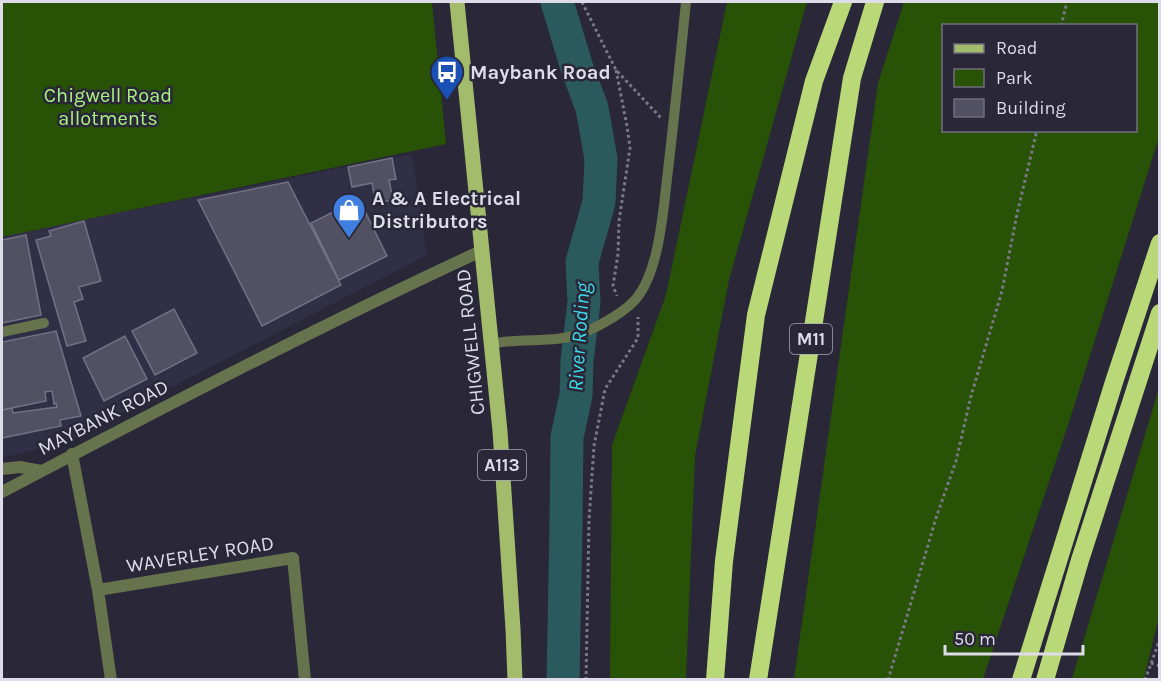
<svg xmlns="http://www.w3.org/2000/svg" width="1161" height="681" font-family="Karla,sans-serif">
<style>
.built{fill:#312f46}
.green{fill:#285205;fill-rule:evenodd}
.lines{fill:none;stroke-linecap:round;stroke-linejoin:round}
.river{stroke:#2b5a5e;stroke-width:33}
.building{fill:#525164;stroke:#727185;stroke-width:1.5}
.path{stroke:#797886;stroke-width:3;stroke-dasharray:3 3;stroke-linecap:butt}
.service{stroke:#66734d;stroke-width:10}
.minor{stroke:#66734d;stroke-width:12}
.primary{stroke:#a2bc6c;stroke-width:15}
.motorway{stroke:#b9d978;stroke-width:18}
.labels{text-anchor:middle;stroke-width:5;stroke-linejoin:round;paint-order:stroke}
.shield{fill:#292738;stroke:#a7a6b3;stroke-width:1.5}
.shield-label{font-size:18px;font-weight:bold;fill:#dddce8}
.poi-label{font-size:20px;font-weight:bold;fill:#dddce8;stroke:#292738;text-anchor:start}
.park-label{font-size:20px;fill:#aaf082;stroke:#292738}
.street-label{font-size:20px;fill:#dddce8;stroke:#292738}
.water-label{font-size:21px;font-style:italic;fill:#3cdbe8;stroke:#292738}
</style>
<rect width="100%" height="100%" fill="#292738"/>
<!-- built -->
<path class="built" d="M412,154L427,255L68,441L2,458V236Z"/>
<!-- green -->
<path class="green" d="M2,2H432L446,144L2,237Z
M727,2H807L729,280L695,456L686,679H610L612,445L666,295Z
M904,2H1159V137L1069,422L983,679H794L878,83ZM944,26H1136V130H944Z
M1159,388L1160,612L1144,679H1072Z"/>
<g class="lines">
<!-- river -->
<path class="river" d="M557,2L577,68L592,108L601,159L599,202L582,262L584,302L577,361L576,395L567,437L566,526L563,680"/>
</g>
<!-- building -->
<path class="building" d="M392,158L396,179L389,180L393,200L376,203L372,183L352,187L348,167Z
M288,182L341,285L262,326L198,200Z
M359,199L387,256L339,280L311,223Z
M84,221L101,281L79,287L83,299L74,302L86,341L67,346L36,240L51,236L49,231Z
M26,235L41,315L2,323V240Z
M174,309L197,353L155,375L132,331Z
M56,331L81,416L60,420L61,426L2,438V410L12,408L13,413L57,407L56,403L54,404L52,391L45,392L46,401L2,410V342Z
M125,336L147,379L104,401L83,358Z"/>
<g class="lines">
<!-- path -->
<path class="path" d="M582,2L616,70L661,118
M1061,26L1067,2
M616,70L627,126L630,148L619,221L618,254L613,286L617,296
M1151,663L1160,666
M586,680L589,520L594,446L605,389L638,338V317
M888,680L936,518L956,461L971,396L1002,291L1017,214L1037,130
M1145,680L1160,639"/>
<!-- service -->
<path class="service" d="M2,332L44,323
M492,344C521,337 554,344 583,333C600,326 629,310 639,295C659,267 663,213 667,179C674,120 680,61 686,2"/>
<!-- minor -->
<path class="minor" d="M72,454L98,590L111,680
M2,469L20,467L41,471
M2,492C160,409 319,326 481,251
M98,590L293,558L305,680"/>
<!-- primary -->
<path class="primary" d="M457,2L500,431L513,629L515,680"/>
<!-- motorway -->
<path class="motorway" d="M715,680L724,561L756,315L814,81L843,2
M758,680L852,78L875,2
M1021,680L1114,382L1160,243
M1045,680L1080,560L1160,313"/>
</g>
<!-- icons -->
<defs>
<g id="bus-pin" transform="scale(1.725)"><path d="M0 17L-7.5 6A9.5 9.5 0 1 1 7.5 6Z" fill="#1a4fb4" stroke="#292738"/><path d="M-5-6H5V4H4V6H2V4H-2V6H-4V4H-5ZM-3.5-4V0h7V-4ZM-3.5 1.2v1.5H-2V1.2ZM2 1.2v1.5H3.5V1.2Z" fill="#fff"/></g>
<g id="shop-pin" transform="scale(1.725)"><path d="M0 17L-7.5 6A9.5 9.5 0 1 1 7.5 6Z" fill="#3f7fe0" stroke="#292738"/><path d="M-5-2.5h2.3a2.7 3.5 0 0 1 5.4 0H5L5.5 6h-11ZM-1.5-2.5h3a1.5 2.3 0 0 0-3 0Z" fill="#fff"/></g>
</defs>
<g fill-rule="evenodd">
<use href="#bus-pin" x="447" y="72"/>
<use href="#shop-pin" x="349" y="210"/>
</g>
<g class="labels">
<!-- shield labels -->
<g class="shield">
<rect x="790" y="324" width="42" height="30" rx="4.5"/>
<rect x="478" y="450" width="48" height="30" rx="4.5"/>
</g>
<g class="shield-label">
<text x="811" y="345">M11</text>
<text x="502" y="471">A113</text>
</g>
<!-- poi labels -->
<g class="poi-label">
<text x="470" y="79">Maybank Road</text>
<text x="372" y="205">A &amp; A Electrical<tspan x="372" dy="23">Distributors</tspan></text>
</g>
<!-- park labels -->
<g class="park-label">
<text x="108" y="102">Chigwell Road<tspan x="108" dy="23">allotments</tspan></text>
</g>
<!-- street labels -->
<g class="street-label">
<text transform="translate(470 342) rotate(-96)" y="7">CHIGWELL ROAD</text>
<text transform="translate(103 417) rotate(-27)" y="7">MAYBANK ROAD</text>
<text transform="translate(200 554) rotate(-9)" y="7">WAVERLEY ROAD</text>
</g>
<!-- water labels -->
<g class="water-label">
<text transform="translate(579 337) rotate(-86)" y="7">River Roding</text>
</g>
</g>
<!-- border -->
<rect width="1161" height="681" fill="none" stroke="#dddce8" stroke-width="6"/>
<!-- legend -->
<rect x="942" y="24" width="195" height="108" fill="#292738" stroke="#716f7e" stroke-width="1.5"/>
<rect x="954" y="44" width="30" height="9" fill="#a2bc6c" stroke="#716f7e" stroke-width="1.5"/>
<text x="996" y="54" font-size="18" fill="#dddce8">Road</text>
<rect x="954" y="69" width="30" height="18" fill="#285205" stroke="#716f7e" stroke-width="1.5"/>
<text x="996" y="84" font-size="18" fill="#dddce8">Park</text>
<rect x="954" y="99" width="30" height="18" fill="#525164" stroke="#716f7e" stroke-width="1.5"/>
<text x="996" y="114" font-size="18" fill="#dddce8">Building</text>
<!-- scale -->
<path d="M945 645v9h138v-9" fill="none" stroke="#dddce8" stroke-width="3"/>
<text x="954" y="645" font-size="18" fill="#dddce8" stroke="#292738" stroke-width="4.5" paint-order="stroke">50 m</text>
</svg>
